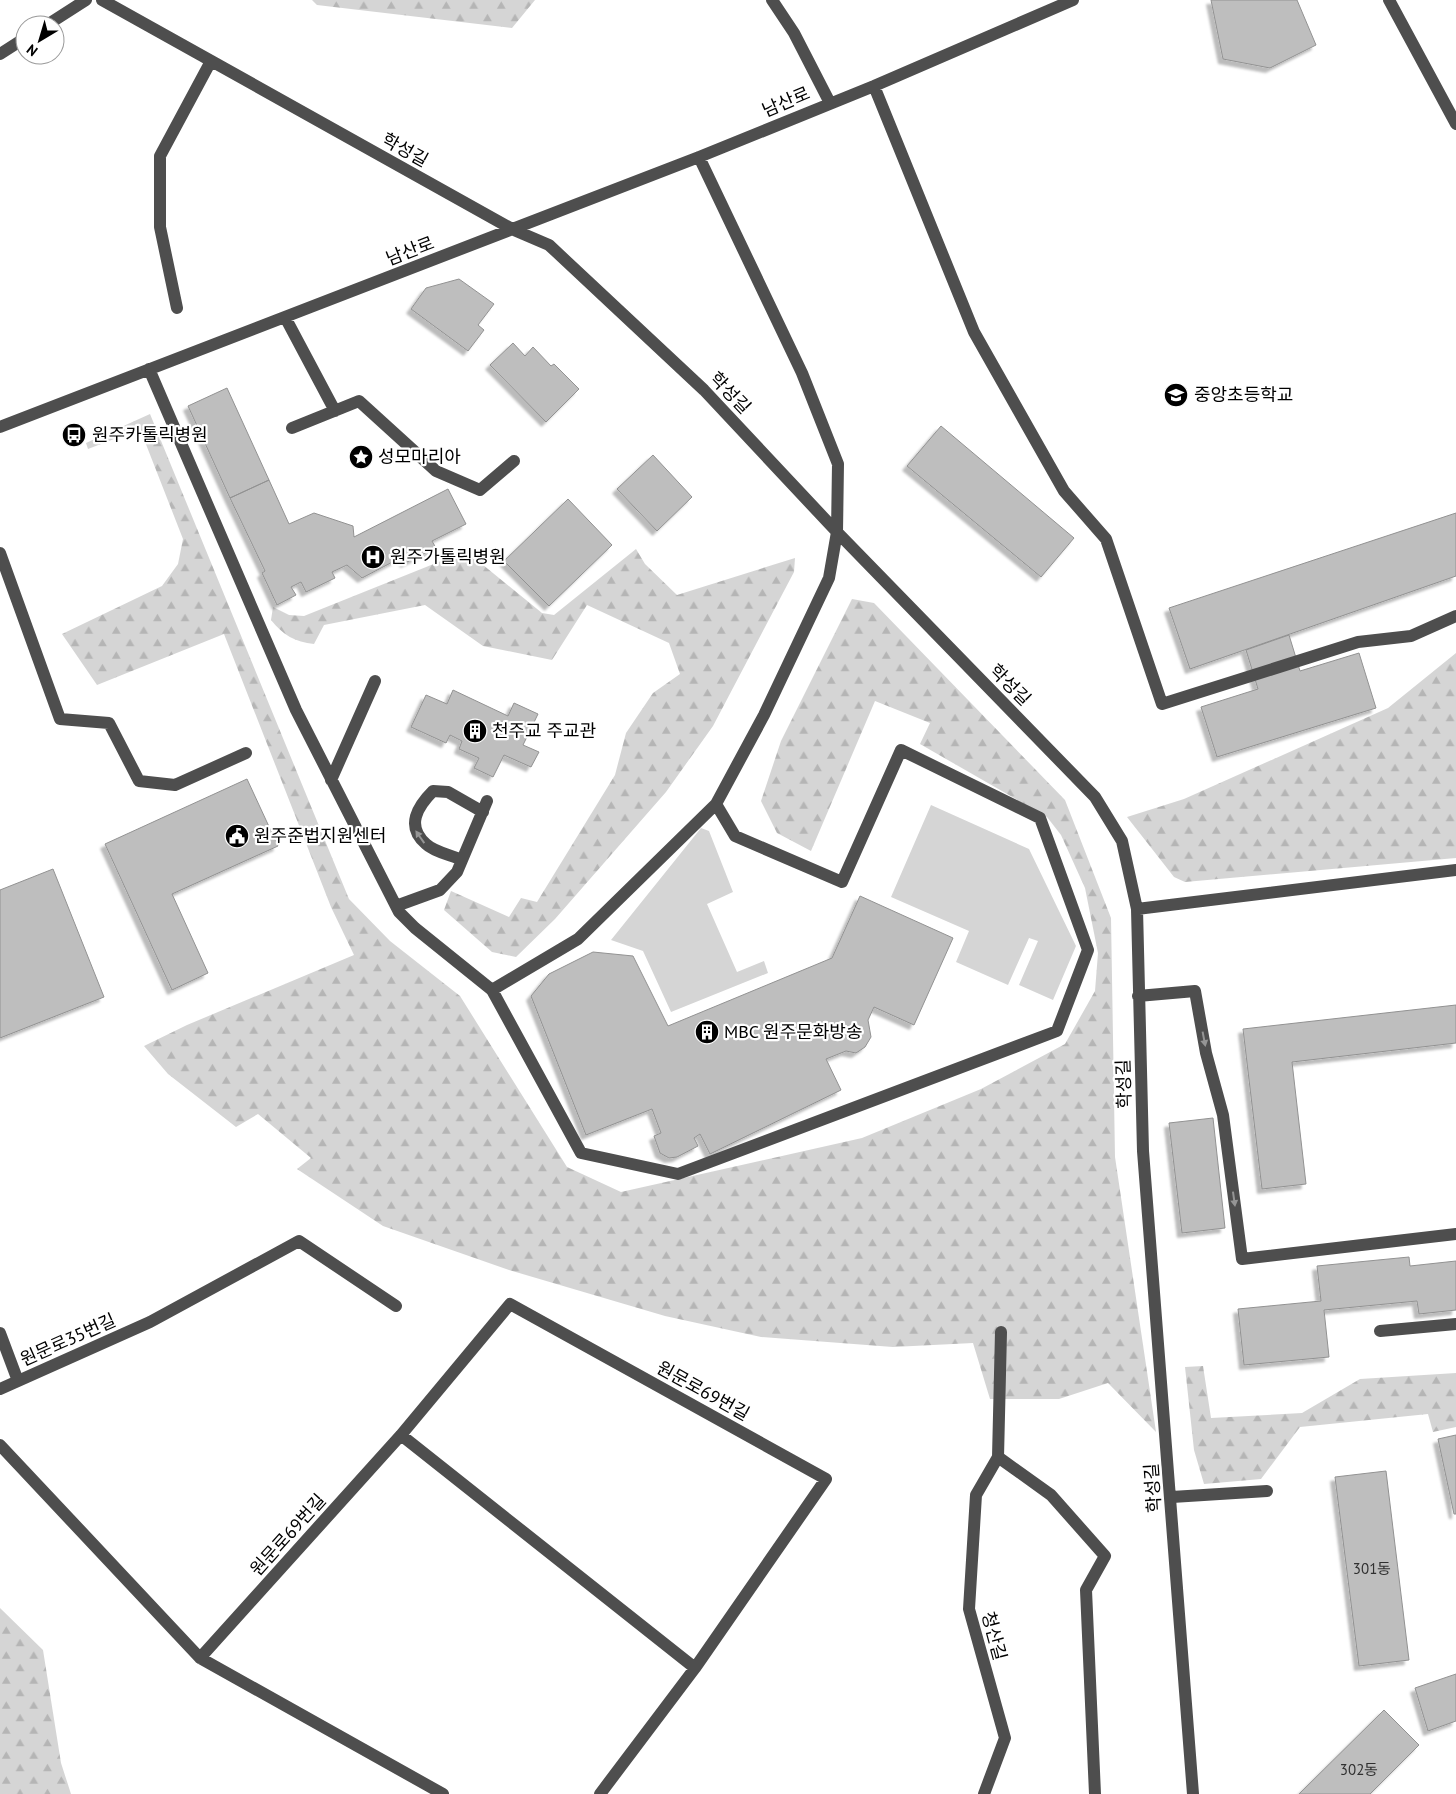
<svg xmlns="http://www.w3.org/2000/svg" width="1456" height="1794" font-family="'PT Sans','Noto Sans KR',sans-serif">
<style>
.grass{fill:#d5d5d5}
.forest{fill:url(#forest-firs)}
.building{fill:#bebebe;stroke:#929292;filter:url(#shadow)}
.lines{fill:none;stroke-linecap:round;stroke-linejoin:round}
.minor{stroke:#4e4e4e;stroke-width:12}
.oneway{fill:#959595}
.labels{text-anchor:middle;stroke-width:4.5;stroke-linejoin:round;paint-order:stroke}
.number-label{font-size:15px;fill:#303030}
.street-label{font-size:18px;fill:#000;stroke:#fff}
.poi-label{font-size:18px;fill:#000;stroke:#fff;text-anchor:start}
</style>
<defs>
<pattern id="forest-firs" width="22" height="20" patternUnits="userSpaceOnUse" patternTransform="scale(1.25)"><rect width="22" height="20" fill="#d5d5d5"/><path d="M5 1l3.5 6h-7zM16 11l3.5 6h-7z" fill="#b5b5b5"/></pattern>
<filter id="shadow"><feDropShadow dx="-4.5" dy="4.5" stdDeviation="1" flood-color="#0004"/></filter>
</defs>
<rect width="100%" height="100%" fill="#fff"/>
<!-- grass -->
<path class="grass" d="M931,805L1029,849L1076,946L1053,1000L1019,985L1038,941L1029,938L1008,985L956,962L969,931L891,897Z
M701,828L709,831L733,892L707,904L737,972L764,961L768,973L671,1012L643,951L611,940Z"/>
<!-- forest -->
<path class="forest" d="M312,0H535L512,28L317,5Z
M150,414L349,899L390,941L460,996L567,1167L621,1192L862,1138L981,1089L1065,1044L1095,991L1098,953L1085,888L1061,835L1047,817L920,744L930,723L875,701L811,851L777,833L761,801L781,741L852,599L874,603L1065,800L1111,918L1115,1157L1156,1432L1108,1383L1059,1399H990L973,1343L893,1347L761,1337L665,1316L509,1270L383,1226L297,1169L311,1158L258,1114L236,1127L168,1074L144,1046L187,1025L354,955L331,907L224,634L97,685L62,634L162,586L178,564L183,539L140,429L88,449L86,443Z
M636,549L645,564L677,595L795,558L794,572L713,726L666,792L555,919L516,957L492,952L444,910L451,891L509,917L521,898L537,902L615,775L626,733L653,693L680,674L669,643L587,605L552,660L483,646L425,605L324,625L314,644C295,642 283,635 271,620L273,607L289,615L304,616L466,551L542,613L554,615Z
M1456,653V858L1185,882L1174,877L1127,817L1184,799L1388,708Z
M1203,1366L1211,1418L1302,1413L1360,1379L1456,1373V1427L1433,1432L1428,1414L1300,1427L1261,1479L1204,1484L1194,1450L1185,1367Z
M0,1608L43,1650L61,1763L71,1794H0Z"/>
<!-- building -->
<path class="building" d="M1211,0H1297L1316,45L1270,68L1223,59Z
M459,279L494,304L478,325L484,330L468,351L411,309L426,288Z
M513,343L525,356L533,347L551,366L554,364L579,389L546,422L490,365Z
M227,388L269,480L230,498L188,406Z
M941,426L1074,538L1041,577L907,466Z
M653,455L692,497L657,531L617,489Z
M269,480L289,524L314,513L353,526L354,537L448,489L466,524L432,541L436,548L405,563L402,557L362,578L347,565L332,572L335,578L306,592L301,582L291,587L296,595L277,605L262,573L265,571L230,498Z
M568,499L612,545L549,606L504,561Z
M1456,513V576L1190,669L1169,608Z
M1289,635L1300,671L1359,653L1376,708L1217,757L1201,707L1258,689L1246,650Z
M453,690L508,716L514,703L538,714L523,745L539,752L531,767L504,755L493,777L474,768L479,758L459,749L462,741L450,735L446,743L411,727L426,695L447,704Z
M247,779L278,846L172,894L208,973L172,990L105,844Z
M53,869L104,997L0,1038V890Z
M860,896L953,938L914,1025L874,1007L868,1020L871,1037L865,1047L856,1053L846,1051L826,1059L841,1090L710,1154L700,1134L694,1138L698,1146L677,1157L669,1158L660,1153L654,1136L661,1133L652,1109L586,1135L531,996L549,974L593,952L633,956L668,1026L832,958Z
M1456,1005V1043L1292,1062L1306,1184L1262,1189L1243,1029Z
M1213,1118L1225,1228L1182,1233L1169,1123Z
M1409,1257L1410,1266L1456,1261V1310L1419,1314L1417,1301L1324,1310L1329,1357L1244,1365L1238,1309L1321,1301L1317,1266Z
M1456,1435V1514H1454L1438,1439Z
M1386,1471L1409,1660L1359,1666L1335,1477Z
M1456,1674V1721L1428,1731L1415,1688Z
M1384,1710L1419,1745L1370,1794H1299Z"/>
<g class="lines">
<!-- minor -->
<path class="minor" d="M102,0L514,230L549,245L704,390L837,532L1095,797L1122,841L1137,909L1143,1151L1193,1794
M772,0L794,33L830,103
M1389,0L1456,124
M47,25L86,0
M0,54L25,38
M874,86L974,332L1064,491L1106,539L1162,704L1358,642L1411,636L1456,616
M177,308L160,227V156L211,61
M285,317L335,411
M149,369L296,710L399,912L415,928L492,990L581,1153L678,1174L1057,1031L1088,950L1040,818L901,750L842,882L735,836L716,804
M0,427L699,157L874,86L1073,0
M292,428L359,401L436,471L480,490L514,461
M0,553L60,719L109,723L139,781L175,785L246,753
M331,780L375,681
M462,860C451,855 434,852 426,844C405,826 418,806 433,791L448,792L483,812
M396,906L440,890L457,872L487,801
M1137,909L1456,870
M492,990L578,939L716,804L764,715L829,578L837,532L838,464L802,373L699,157
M1138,996L1195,991L1206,1053L1223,1115L1242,1259L1456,1234
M1380,1331L1456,1324
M0,1333L18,1381
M0,1389L150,1322L299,1241L396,1306
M401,1435L695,1668
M0,1445L200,1658L443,1794
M998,1457L1051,1495L1105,1556L1086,1590L1095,1794
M1172,1497L1267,1491
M200,1658L401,1435L510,1304L826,1479L695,1668L600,1794
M984,1794L1005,1738L969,1609L976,1495L998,1457L1001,1332"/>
</g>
<!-- one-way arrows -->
<defs><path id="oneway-solid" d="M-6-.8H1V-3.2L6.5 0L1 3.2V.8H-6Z" transform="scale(1.25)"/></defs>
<g class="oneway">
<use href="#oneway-solid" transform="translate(420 837) rotate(-125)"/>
<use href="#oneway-solid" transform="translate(1204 1039) rotate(79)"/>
<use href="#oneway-solid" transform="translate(1234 1199) rotate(82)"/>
</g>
<!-- icons -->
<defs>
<g id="school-disc" transform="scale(1.25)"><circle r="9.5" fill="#000" stroke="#fff"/><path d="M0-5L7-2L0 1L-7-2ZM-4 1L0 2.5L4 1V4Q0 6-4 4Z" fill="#fff"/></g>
<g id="bus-disc" transform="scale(1.25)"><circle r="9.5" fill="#000" stroke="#fff"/><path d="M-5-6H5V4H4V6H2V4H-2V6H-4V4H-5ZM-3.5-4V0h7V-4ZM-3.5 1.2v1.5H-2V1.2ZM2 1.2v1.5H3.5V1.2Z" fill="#fff"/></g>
<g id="sight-disc" transform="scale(1.25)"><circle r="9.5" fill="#000" stroke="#fff"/><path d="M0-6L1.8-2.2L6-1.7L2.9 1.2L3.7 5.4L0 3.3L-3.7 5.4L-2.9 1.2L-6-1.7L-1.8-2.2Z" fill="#fff"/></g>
<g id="hospital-disc" transform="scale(1.25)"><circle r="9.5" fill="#000" stroke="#fff"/><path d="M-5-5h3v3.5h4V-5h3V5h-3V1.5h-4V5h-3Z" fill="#fff"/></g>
<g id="building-disc" transform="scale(1.25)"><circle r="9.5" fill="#000" stroke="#fff"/><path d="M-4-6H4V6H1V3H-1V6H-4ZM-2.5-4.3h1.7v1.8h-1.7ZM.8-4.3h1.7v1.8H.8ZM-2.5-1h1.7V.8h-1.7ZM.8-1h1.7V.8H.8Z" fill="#fff"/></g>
<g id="civic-disc" transform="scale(1.25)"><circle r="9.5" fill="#000" stroke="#fff"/><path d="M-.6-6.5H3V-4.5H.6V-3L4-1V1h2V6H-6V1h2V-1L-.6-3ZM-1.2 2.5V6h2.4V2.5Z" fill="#fff"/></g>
</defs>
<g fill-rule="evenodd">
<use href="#school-disc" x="1176" y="395"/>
<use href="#bus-disc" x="74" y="435"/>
<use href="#sight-disc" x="361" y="457"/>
<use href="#hospital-disc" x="373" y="557"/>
<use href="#building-disc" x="475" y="731"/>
<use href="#civic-disc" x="237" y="836"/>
<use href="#building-disc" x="707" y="1032"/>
</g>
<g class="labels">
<!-- number labels -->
<g class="number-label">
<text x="1372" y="1574">301동</text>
<text x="1359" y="1775">302동</text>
</g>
<!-- street labels -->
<g class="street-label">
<text transform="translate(786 102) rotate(-23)" y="6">남산로</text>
<text transform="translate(405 150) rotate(29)" y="6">학성길</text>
<text transform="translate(410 251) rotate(-21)" y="6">남산로</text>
<text transform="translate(730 393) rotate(46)" y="6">학성길</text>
<text transform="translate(1010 685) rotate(45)" y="6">학성길</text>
<text transform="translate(1124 1084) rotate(-92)" y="6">학성길</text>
<text transform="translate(68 1340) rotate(-24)" y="6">원문로35번길</text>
<text transform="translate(703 1391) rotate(29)" y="6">원문로69번길</text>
<text transform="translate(1153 1488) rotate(-94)" y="6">학성길</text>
<text transform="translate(288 1535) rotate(-48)" y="6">원문로69번길</text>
<text transform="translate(994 1636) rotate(75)" y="6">청산길</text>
</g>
<!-- poi labels -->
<g class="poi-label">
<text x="1194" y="401">중앙초등학교</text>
<text x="92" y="441">원주카톨릭병원</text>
<text x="378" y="463">성모마리아</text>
<text x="390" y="563">원주가톨릭병원</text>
<text x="492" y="737">천주교 주교관</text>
<text x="254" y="842">원주준법지원센터</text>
<text x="724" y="1038">MBC 원주문화방송</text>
</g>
</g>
<!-- north arrow -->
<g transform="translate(40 40) rotate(218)"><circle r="24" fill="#ffffff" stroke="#999999"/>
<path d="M0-4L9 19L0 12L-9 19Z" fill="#000000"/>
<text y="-8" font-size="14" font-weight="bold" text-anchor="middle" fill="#000000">N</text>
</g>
</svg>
